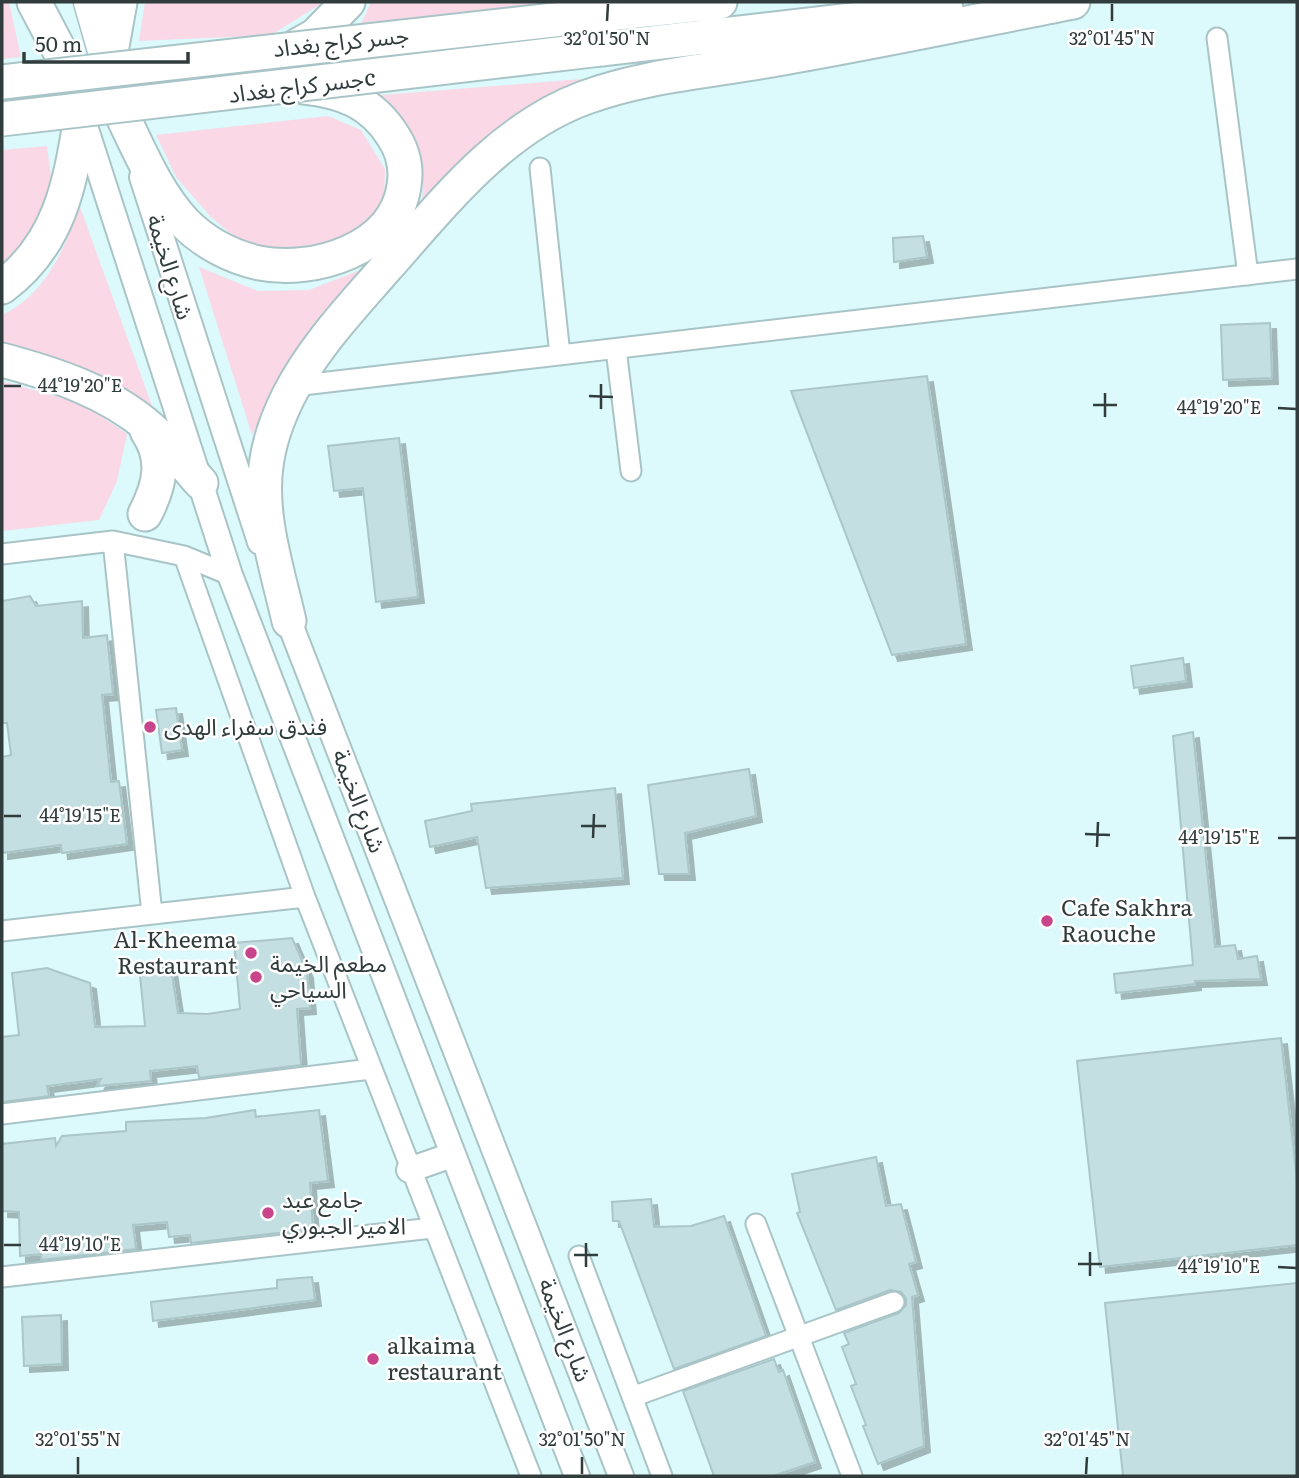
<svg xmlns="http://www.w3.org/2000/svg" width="1299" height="1478" font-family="Literata,'Noto Sans Arabic',serif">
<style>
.green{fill:#fad8e6}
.building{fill:#c3dfe2;stroke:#aac6c8;stroke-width:2;filter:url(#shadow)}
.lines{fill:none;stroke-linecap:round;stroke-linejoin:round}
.minor-casing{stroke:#a9c4c7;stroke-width:23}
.tertiary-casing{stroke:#a9c4c7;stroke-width:28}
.primary-casing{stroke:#a9c4c7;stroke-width:35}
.trunk-casing{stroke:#a9c4c7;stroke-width:37}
.minor{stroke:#fff;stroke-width:19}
.tertiary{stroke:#fff;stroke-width:24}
.primary{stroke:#fff;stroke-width:32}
.trunk{stroke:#fff;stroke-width:33}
.trunk-bridge-casing{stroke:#a9c4c7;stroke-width:37;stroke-linecap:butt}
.trunk-bridge{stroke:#fff;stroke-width:33}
.ticks{fill:none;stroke:#313c3d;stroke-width:2.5}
.poi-dot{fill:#c8458b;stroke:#fff;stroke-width:2.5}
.labels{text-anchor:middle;stroke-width:5;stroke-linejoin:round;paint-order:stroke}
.street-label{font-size:23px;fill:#313c3d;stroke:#fff}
.poi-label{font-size:23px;fill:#313c3d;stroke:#fff;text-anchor:start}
.ticks-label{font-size:18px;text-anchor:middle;fill:#313c3d;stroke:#fff;stroke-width:5;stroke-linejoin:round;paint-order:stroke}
</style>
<defs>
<filter id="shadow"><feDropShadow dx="6" dy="6" stdDeviation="0" flood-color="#0004"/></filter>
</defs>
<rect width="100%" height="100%" fill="#dcf9fb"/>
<!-- green -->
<path class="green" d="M2,2H9L21,57L2,59Z
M145,2H324L271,35L139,41Z
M371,2H557L360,26Z
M607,77L422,217C424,151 426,145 381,95Z
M328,116L361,130L385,169L384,203L359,231L315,247L276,252L240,242L210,216L176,177L156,135Z
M47,146L53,191L32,242L2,269V150Z
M80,207L156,417L123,388L66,365L2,348V315C45,295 64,250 80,207Z
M199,267L258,291L309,290L368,267C315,320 287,370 252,435Z
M2,381L83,404L127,434L117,481L99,520L2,531Z"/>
<!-- building -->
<path class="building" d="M923,236L927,257L894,262L893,238Z
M1270,323L1272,378L1223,380L1221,325Z
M927,376L966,644L892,655L791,391Z
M399,438L418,597L376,602L363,488L334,491L328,446Z
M30,596L36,606L82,601L83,638L107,635L113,694L102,695L111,782L119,781L127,844L62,853L61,845L2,853V757L11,755L7,723H2V601Z
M1183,658L1186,681L1134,688L1131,666Z
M176,708L182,750L162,753L156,710Z
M1193,732L1215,947L1235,945L1238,959L1257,956L1261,979L1195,981V984L1116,993L1114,974L1193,965L1173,736Z
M749,769L756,816L685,833L689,874H659L648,785Z
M615,788L623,878L486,888L477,837L430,847L425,821L472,811L471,804Z
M292,938L307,972L310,1008L297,1009L301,1065L199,1078L197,1066L150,1071L151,1081L97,1086L101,1079L47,1086L49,1096L2,1102V1037L19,1035L12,973L47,968L90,983L95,1027L145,1026L139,965L159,962V970L171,968L178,1013L208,1014L240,1009L234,943Z
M1281,1038L1297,1180V1245L1100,1267L1077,1061Z
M255,1110L256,1117L319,1110L328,1181L310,1183L313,1229L191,1243L190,1235L169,1237L167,1222L133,1225L136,1249L41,1260V1254L20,1256L19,1212L2,1211V1144L55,1138L56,1146L62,1136L126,1131V1122L206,1118Z
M876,1157L886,1206L901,1204L916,1262L909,1264L918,1295L912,1297L924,1446L878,1464L863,1426L866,1425L851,1386L856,1384L842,1347L849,1344L844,1333L899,1313L906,1305V1298L901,1292L890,1290L836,1310L797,1213L800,1212L792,1174Z
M651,1199L654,1227L691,1226L724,1216L766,1336L674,1369L619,1221H613L612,1202Z
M312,1277L315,1300L153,1321L151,1302L277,1288V1280Z
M1297,1283V1476H1123L1105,1303Z
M61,1315L62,1364L24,1366L22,1317Z
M774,1359L779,1372L783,1370L815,1462L773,1476H714L683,1391Z"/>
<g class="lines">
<!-- minor casing -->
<g class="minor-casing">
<path id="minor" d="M1217,38L1248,275
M540,168L560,355
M616,349L631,471
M294,386L1297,269
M113,541L152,914
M2,554L113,541L184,556L230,575
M184,556L305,897L531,1476
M2,931L305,897
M2,1114L371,1069
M756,1224L852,1476
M579,1256L662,1476
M2,1277L432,1228
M632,1397L894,1302"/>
</g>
<!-- tertiary casing -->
<g class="tertiary-casing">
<path id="tertiary" d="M82,117L230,575L577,1476
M142,177L260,542
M283,606L621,1476
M409,1170L452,1155"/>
</g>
<!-- primary casing -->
<g class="primary-casing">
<path id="primary" d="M90,2L123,117"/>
</g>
<!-- trunk casing -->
<g class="trunk-casing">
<path id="trunk" d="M34,2L66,63
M598,15L720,2
M295,47L316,35L348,2
M601,49L946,9
M109,63L120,2
M123,117C141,154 157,193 185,223C205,243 232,257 259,263C314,274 395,249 404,186C407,168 403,151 393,136C372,102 342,91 304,87
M2,287C60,244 70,184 81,117
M2,360C54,374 107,391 149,427C168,443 184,464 201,483
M145,514C160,485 166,459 147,431
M289,621C278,572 259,516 266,466C269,441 278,417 289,395C313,348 350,309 384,270C442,205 500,129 584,98C646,75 712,71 777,59C876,42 975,21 1073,2"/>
</g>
<!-- minor -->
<use href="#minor" class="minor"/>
<!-- tertiary -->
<use href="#tertiary" class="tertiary"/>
<!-- primary -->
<use href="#primary" class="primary"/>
<!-- trunk -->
<use href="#trunk" class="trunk"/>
<!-- trunk-bridge casing -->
<g class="trunk-bridge-casing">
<path id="trunk-bridge" d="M2,82L598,15
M2,119L601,49"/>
</g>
<!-- trunk-bridge -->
<use href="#trunk-bridge" class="trunk-bridge"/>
</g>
<!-- ticks -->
<path class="ticks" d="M607,21L608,4M1112,21V4M4,386H21M589,396L613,397M1093,405H1117M1278,408L1296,409M601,409V384M1105,417V393M4,816H21M581,826H606M1085,834L1110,835M593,838L594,814M1278,838H1296M1097,847L1098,822M4,1245H21M574,1255H598M1078,1264H1102M586,1267V1243M1278,1267L1296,1268M1090,1276V1252M78,1474V1457M582,1474V1457M1086,1474L1087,1457"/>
<!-- markers -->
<g class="poi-dot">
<circle cx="150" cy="727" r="7"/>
<circle cx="1047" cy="921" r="7"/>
<circle cx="251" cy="953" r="7"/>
<circle cx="256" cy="977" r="7"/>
<circle cx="268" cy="1213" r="7"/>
<circle cx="373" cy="1359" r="7"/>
</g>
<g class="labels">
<!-- street labels -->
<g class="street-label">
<text transform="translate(341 42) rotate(-6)" y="8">جسر كراج بغداد</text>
<text transform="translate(302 86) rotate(-7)" y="8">جسر كراج بغدادc</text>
<text transform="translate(170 267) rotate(73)" y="8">شارع الخيمة</text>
<text transform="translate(359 801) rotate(69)" y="8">شارع الخيمة</text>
<text transform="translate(565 1330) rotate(69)" y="8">شارع الخيمة</text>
</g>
<!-- poi labels -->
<g class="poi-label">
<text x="164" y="735">فندق سفراء الهدى</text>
<text x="1061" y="916">Cafe Sakhra<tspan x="1061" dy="26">Raouche</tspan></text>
<text x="237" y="948" text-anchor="end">Al-Kheema<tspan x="237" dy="26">Restaurant</tspan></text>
<text x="270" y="972">مطعم الخيمة<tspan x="270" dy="26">السياحي</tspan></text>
<text x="282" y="1208">جامع عبد<tspan x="282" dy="26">الامير الجبوري</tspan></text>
<text x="387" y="1354">alkaima<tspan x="387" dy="26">restaurant</tspan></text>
</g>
</g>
<g class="ticks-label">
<text x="607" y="45">32°01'50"N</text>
<text x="1112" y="45">32°01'45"N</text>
<text x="80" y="392">44°19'20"E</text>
<text x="1219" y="414">44°19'20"E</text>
<text x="80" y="822">44°19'15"E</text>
<text x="1219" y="844">44°19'15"E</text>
<text x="80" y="1251">44°19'10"E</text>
<text x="1219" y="1273">44°19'10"E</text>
<text x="78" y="1446">32°01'55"N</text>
<text x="582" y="1446">32°01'50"N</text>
<text x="1087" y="1446">32°01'45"N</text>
</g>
<!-- border -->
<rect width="1299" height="1478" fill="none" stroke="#313c3d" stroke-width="7"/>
<!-- scale -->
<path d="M24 52v10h164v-10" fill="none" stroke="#313c3d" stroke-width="3.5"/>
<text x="35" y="52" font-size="21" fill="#313c3d" stroke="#ffffff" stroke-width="5" paint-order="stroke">50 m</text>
</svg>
